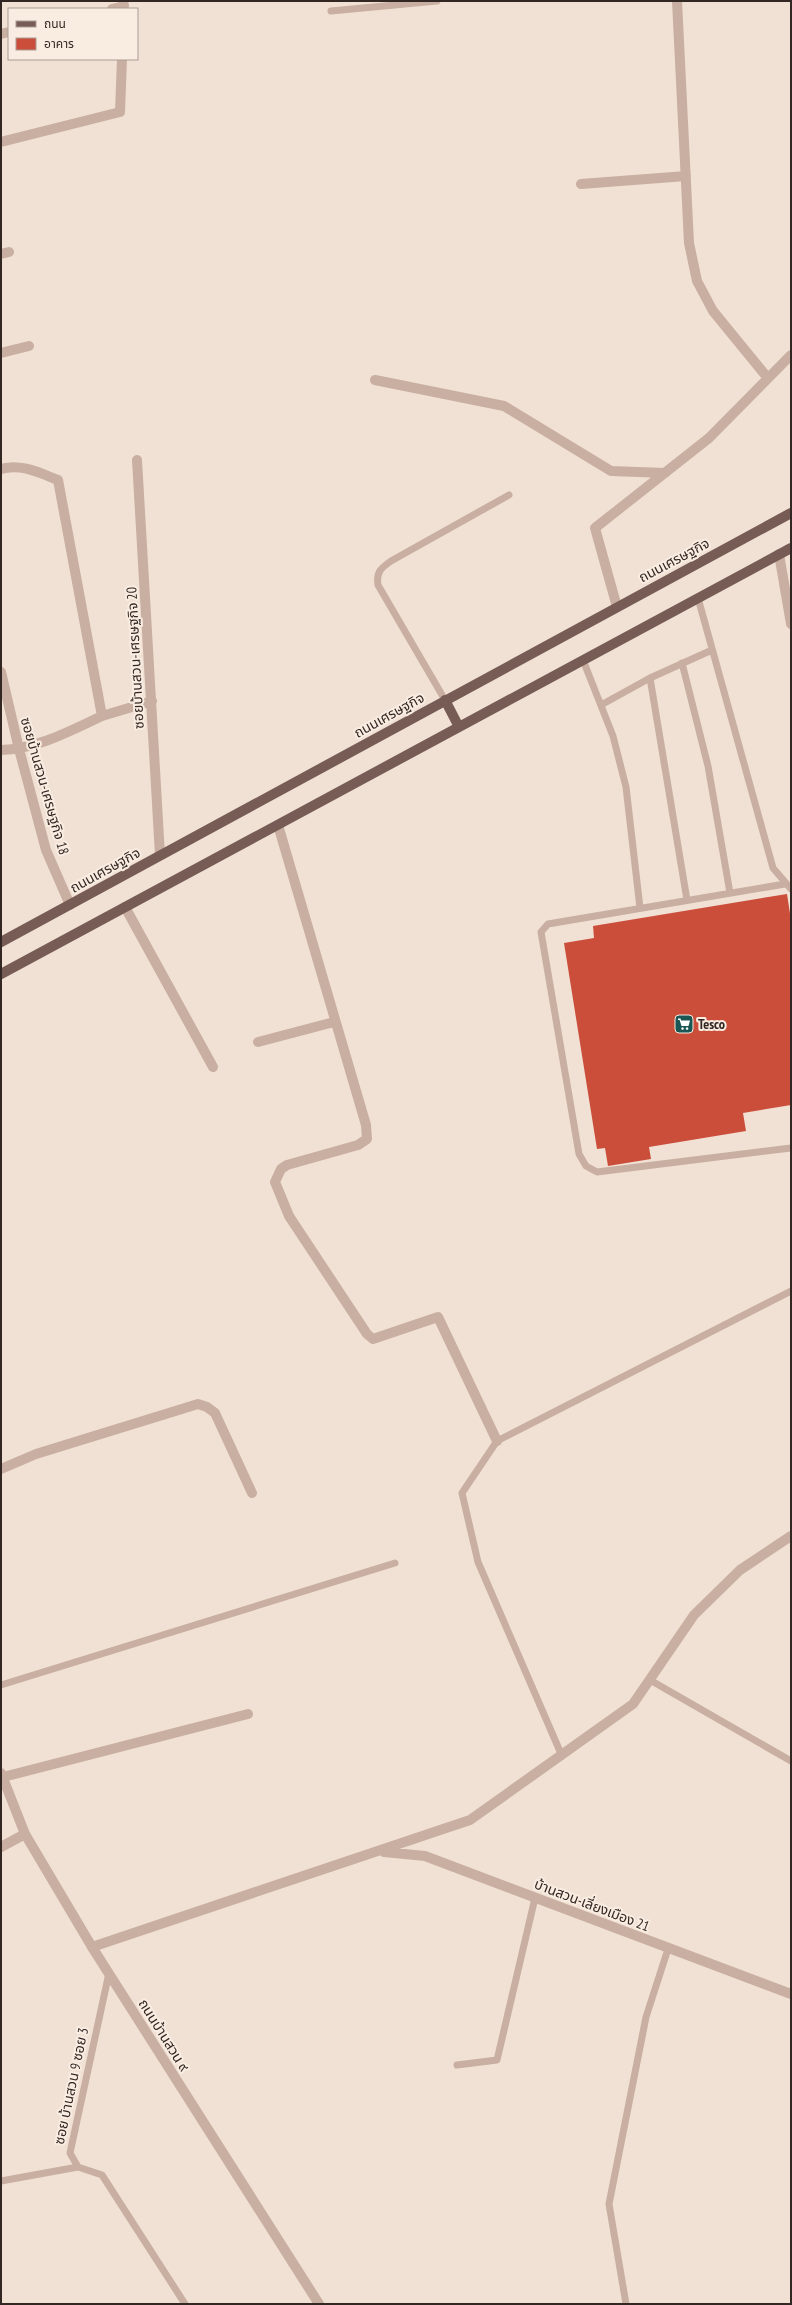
<svg xmlns="http://www.w3.org/2000/svg" width="792" height="2305" font-family="'PT Sans Narrow','Noto Sans Thai',sans-serif">
<style>
.building{fill:#cb4e3a}
.lines{fill:none;stroke-linecap:round;stroke-linejoin:round}
.service{stroke:#c9afa1;stroke-width:7}
.minor{stroke:#c9afa1;stroke-width:10}
.tertiary{stroke:#c9afa1;stroke-width:10}
.primary{stroke:#765c54;stroke-width:10}
.labels{text-anchor:middle;stroke-width:4;stroke-linejoin:round;paint-order:stroke}
.street-label{font-size:14px;fill:#332724;stroke:#f9ece1}
.poi-label{font-size:14px;font-weight:bold;fill:#332724;stroke:#f9ece1;text-anchor:start}
</style>
<rect width="100%" height="100%" fill="#f1e1d5"/>
<!-- building -->
<path class="building" d="M787,894L791,920V1105L743,1113L746,1131L649,1147L651,1159L608,1166L605,1148L597,1149L564,943L594,938L593,926Z"/>
<g class="lines">
<!-- service -->
<path class="service" d="M331,11L437,1
M698,598L773,868L791,889
M583,660L613,736L626,787L640,908
M682,663L708,766L730,893
M650,678L687,900
M445,700L378,585C376,572 381,568 391,561L509,495
M601,705L650,678L712,650
M785,884L548,924L541,932L579,1154L586,1166L597,1172L791,1148
M650,1680L791,1761
M1,1685L395,1563
M562,1756L478,1562L462,1493L497,1441L791,1291
M109,1973L70,2153L78,2167L102,2175L185,2304
M457,2065L497,2060L535,1898
M1,2181L78,2167
M626,2304L609,2204L646,2017L668,1949"/>
<!-- minor -->
<path class="minor" d="M677,1L689,243L697,281L713,311L767,377
M112,9L124,6L123,1
M1,34L9,32
M1,142L120,112L122,59
M581,184L686,176
M1,254L9,252
M1,353L29,346
M375,380L504,406L611,471L665,473
M137,460L160,855
M1,469C21,463 40,473 58,480L102,716C70,731 37,749 1,750
M779,554L791,624
M617,607L595,528L709,438L791,355
M1,672L19,749L46,850L70,905
M102,716L152,701
M278,825L366,1125L367,1139L358,1145L287,1165L281,1169L275,1182L289,1216L367,1334L373,1339L438,1317L497,1441
M125,907L213,1067
M258,1042L334,1022
M1,1469L36,1454L198,1404L207,1407L215,1413L252,1493
M3,1777L248,1714
M1,1847L25,1834
M384,1852L425,1856L791,1994
M92,1947L470,1820L633,1704L694,1615L740,1570L791,1536"/>
<!-- tertiary -->
<path class="tertiary" d="M1,1773L25,1834L92,1947L319,2304"/>
<!-- primary -->
<path class="primary" d="M445,700L459,727
M1,942L791,513
M1,974L791,548"/>
</g>
<!-- icons -->
<defs>
<g id="supermarket-square" transform="scale(1)"><rect x="-9" y="-9" width="18" height="18" rx="4" fill="#195654" stroke="#f9ece1"/><path d="M-6-5.5h2.5l.6 2H6L4.5 2H-2.5L-4.4-4H-6ZM-1.5 3.2a1.3 1.3 0 1 0 .1 0ZM3 3.2a1.3 1.3 0 1 0 .1 0Z" fill="#fff"/></g>
</defs>
<g fill-rule="evenodd">
<use href="#supermarket-square" x="684" y="1024"/>
</g>
<g class="labels">
<!-- street labels -->
<g class="street-label">
<text transform="translate(674 560) rotate(-28)" y="5">ถนนเศรษฐกิจ</text>
<text transform="translate(135 658) rotate(-93)" y="5">ซอยบ้านสวน-เศรษฐกิจ 20</text>
<text transform="translate(389 715) rotate(-29)" y="5">ถนนเศรษฐกิจ</text>
<text transform="translate(45 786) rotate(74)" y="5">ซอยบ้านสวน-เศรษฐกิจ 18</text>
<text transform="translate(105 870) rotate(-29)" y="5">ถนนเศรษฐกิจ</text>
<text transform="translate(592 1905) rotate(21)" y="5">บ้านสวน-เลี่ยงเมือง 21</text>
<text transform="translate(164 2035) rotate(58)" y="5">ถนนบ้านสวน ๙</text>
<text transform="translate(71 2086) rotate(-78)" y="5">ซอย บ้านสวน 9 ซอย 3</text>
</g>
<!-- poi labels -->
<g class="poi-label">
<text x="698" y="1029">Tesco</text>
</g>
</g>
<!-- border -->
<rect width="792" height="2305" fill="none" stroke="#332724" stroke-width="4"/>
<!-- legend -->
<rect x="8" y="8" width="130" height="52" fill="#f9ece1" stroke="#aa9d95"/>
<rect x="16" y="21" width="20" height="6" fill="#765c54" stroke="#aa9d95"/>
<text x="44" y="28" font-size="12" fill="#332724">ถนน</text>
<rect x="16" y="38" width="20" height="12" fill="#cb4e3a" stroke="#aa9d95"/>
<text x="44" y="48" font-size="12" fill="#332724">อาคาร</text>
</svg>
